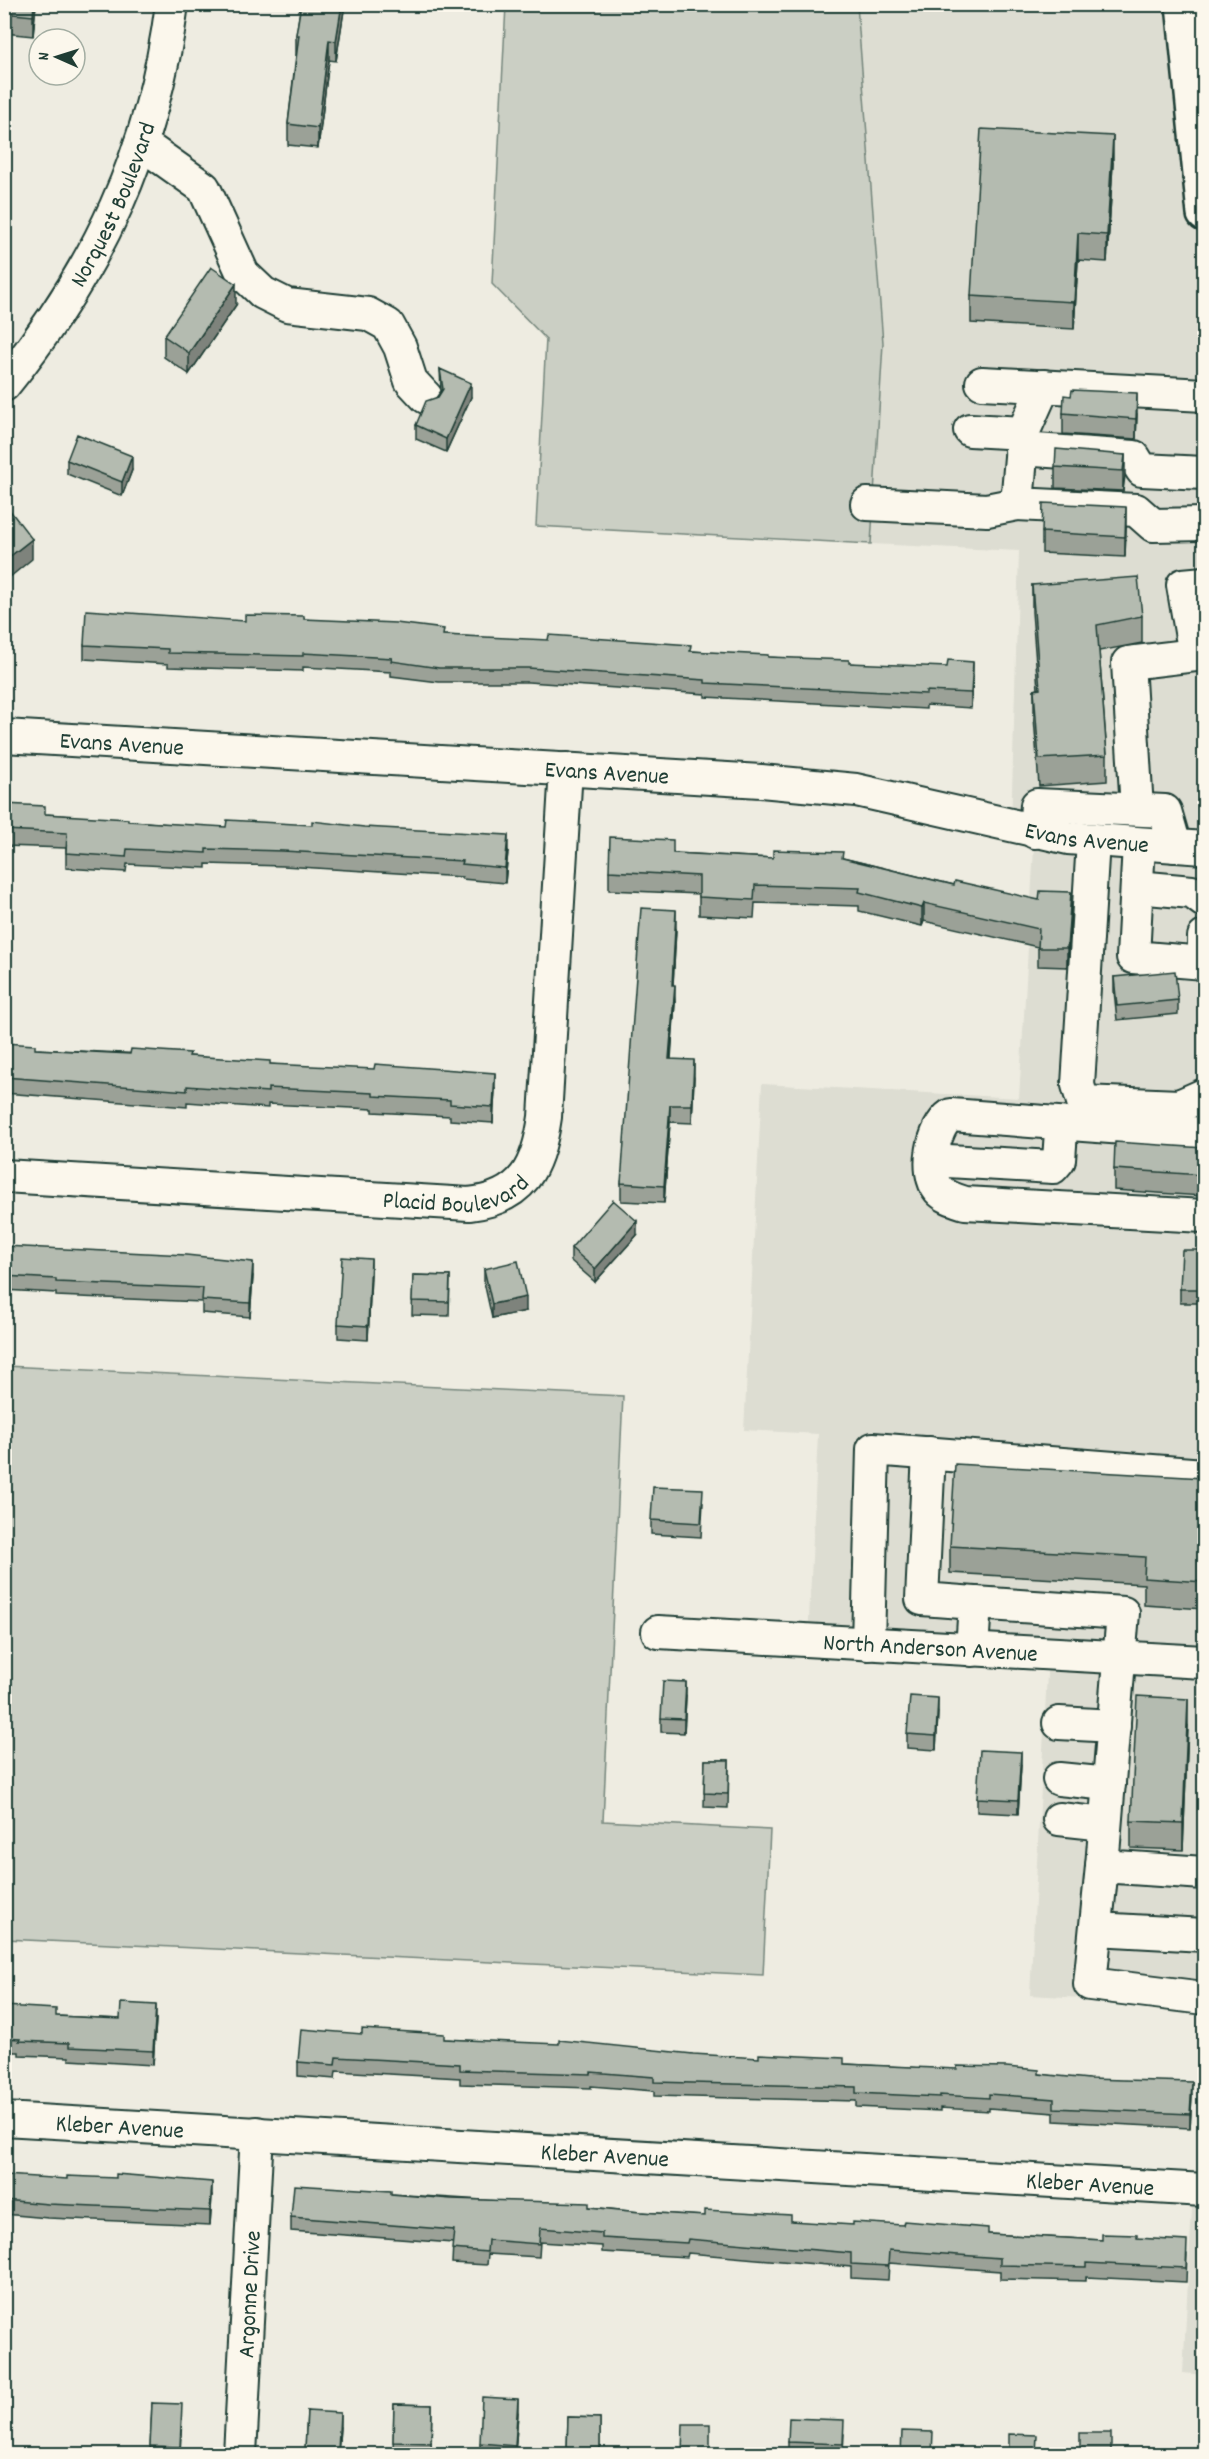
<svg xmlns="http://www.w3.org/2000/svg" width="1209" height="2459" font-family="Dekko,sans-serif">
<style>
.built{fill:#ddddd2}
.green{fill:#cbcfc4;stroke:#75867c;stroke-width:1.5}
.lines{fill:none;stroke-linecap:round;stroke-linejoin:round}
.minor-casing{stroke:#1f3d34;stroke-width:36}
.major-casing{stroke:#1f3d34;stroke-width:38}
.minor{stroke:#fbf7ec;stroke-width:32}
.major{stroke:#fbf7ec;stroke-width:33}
.wall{fill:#9ba197;stroke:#1f3d34;stroke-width:1.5}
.shaded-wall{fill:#7e837b;stroke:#1f3d34;stroke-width:1.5}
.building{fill:#b4bbb0;stroke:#1f3d34;stroke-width:1.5}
.labels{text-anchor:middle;stroke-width:4.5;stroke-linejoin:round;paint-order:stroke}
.street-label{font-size:24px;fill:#1f3d34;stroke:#fbf7ec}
</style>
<rect width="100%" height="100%" fill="#eeece1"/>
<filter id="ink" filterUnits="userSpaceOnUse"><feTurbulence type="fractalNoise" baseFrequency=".0167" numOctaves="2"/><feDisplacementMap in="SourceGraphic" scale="12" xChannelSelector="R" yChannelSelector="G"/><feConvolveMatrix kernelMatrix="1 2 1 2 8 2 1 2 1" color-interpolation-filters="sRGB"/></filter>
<g filter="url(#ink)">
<!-- built -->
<path class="built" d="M857,5H1204V2005L1030,1995L1048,1655L808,1640L818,1434L744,1430L762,1084L1019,1098L1035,832L1011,827L1019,551L871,544L883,343Z
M1193,2189L1204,2190V2375L1183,2373Z"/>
<!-- green -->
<path class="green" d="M506,5H857L883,343L871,544L536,526L546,339L492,284Z
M5,1366L623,1396L603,1821L770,1830L763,1975L5,1939Z"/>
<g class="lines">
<!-- minor casing -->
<g class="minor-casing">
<g id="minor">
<path d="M142,144L204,188L243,274L263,293L287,305L368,314L388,325L400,347L411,381L426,397"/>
<path d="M982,383L1204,395"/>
<path id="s1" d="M4,385C97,270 153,152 172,4"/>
<path d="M1044,386L1023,433L1017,504L1136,510L1153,525L1204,524"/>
<path d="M970,430L1023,433"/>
<path d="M1021,449L1134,457L1142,470L1204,473"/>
<path d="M867,504L987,510L1017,504"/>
<path d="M1195,655L1183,585L1204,583"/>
<path id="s2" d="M4,736L761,781L856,790L1068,838L1204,848"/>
<path d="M1137,809L1128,663L1204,654"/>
<path d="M1035,832L1037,805L1165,811L1175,846"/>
<path d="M1093,841L1078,1085L1083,1102L1179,1106L1204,1095"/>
<path d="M1139,844L1133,957L1204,963V937"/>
<path d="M1137,887L1192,892L1204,901"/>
<path d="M1204,1134L951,1115C933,1127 924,1172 939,1190C945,1197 956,1200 965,1203L1204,1216"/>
<path d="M948,1161L1053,1167L1059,1160L1061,1131"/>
<path id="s3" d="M4,1176L469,1204C524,1198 538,1166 545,1117L566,769"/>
<path d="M929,1453L922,1599L975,1603L972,1650"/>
<path d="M975,1603L1123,1613L1102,1866L1204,1873"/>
<path id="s4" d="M658,1632L1204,1662"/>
<path d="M868,1644L873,1449L1204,1475"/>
<path d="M1059,1723L1114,1726"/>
<path d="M1059,1779L1109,1784"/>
<path d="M1059,1819L1105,1824"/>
<path d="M1102,1866L1090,1984L1204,1998"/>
<path d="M1096,1929L1204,1935"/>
<path id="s5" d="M4,2119L1204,2190"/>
<path id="s6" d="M240,2454L257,2133"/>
</g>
</g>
<!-- major casing -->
<g class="major-casing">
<path id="major" d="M1183,4L1204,214"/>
</g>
<!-- minor -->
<use href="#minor" class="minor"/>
<!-- major -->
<use href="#major" class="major"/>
</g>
<!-- wall -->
<path class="wall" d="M4,4H36L33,36L4,33Z
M301,4H345L336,61L329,60L318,148L288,145V124L296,55V35Z
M1113,163L1107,262L1078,260L1074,329L971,323V296Z
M236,305L189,374L164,357V336Z
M440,369L471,397L446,452L416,439V425L441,391Z
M1063,413L1137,414L1136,439L1063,434Z
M1125,455L1123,491L1055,488V467Z
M67,460L132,470L122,496L67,474Z
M1126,528L1125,557L1042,553V532Z
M1032,585L1142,616V643L1099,651L1107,755V781L1039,786L1034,717V690L1038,689L1032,612Z
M304,619L444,635L691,651L768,657L849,663L973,676L971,708L926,705V709L705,697V694L528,682H439L391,676V672L303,667V671L168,667V664L84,659V645L245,621Z
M4,804L45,814L508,851L505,883L462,879V877L283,866L206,864V868L127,864L126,872L66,868V848L4,846Z
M673,853L773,858H843L954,885L1071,910L1067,967L1038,966V947L924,921L922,926L859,911V906L755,903L754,918L699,915V894L609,890V871Z
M676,928L673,985L675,1003L671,1059L694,1077L692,1123L670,1122L664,1203L621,1201V1183Z
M1114,977L1178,1000V1014L1117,1020L1114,991Z
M4,1043L35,1049L190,1056L270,1064L495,1089L493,1123L450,1120V1116L373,1112V1109L268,1104V1108L187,1102V1107L4,1093Z
M1204,1168L1202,1196L1114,1190V1169Z
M637,1235L595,1282L571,1261V1248Z
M4,1246L253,1276L250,1317L202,1313V1302L56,1296V1293L4,1290Z
M1204,1250V1303H1180V1289Z
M484,1269L526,1311L492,1318L484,1282Z
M371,1273L368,1340L338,1338V1324Z
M413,1275L450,1276L449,1316L412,1315Z
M1204,1478V1609L1144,1605V1584L950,1573V1546Z
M703,1503L701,1537L651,1534V1520Z
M686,1696L684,1733L661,1732V1718Z
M938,1712L936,1750L907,1748V1734Z
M1188,1725L1183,1850L1131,1848V1821Z
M705,1760H729L728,1808L704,1807Z
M1021,1765L1018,1814L977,1812V1798Z
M4,2006L56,2016L120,2019H156L153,2065L69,2060V2057L19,2055V2052H4Z
M444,2039L844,2064L1039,2074L1192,2095L1190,2128L1054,2121V2113L989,2108V2111L940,2108V2111L856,2107V2101L654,2096V2091L591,2086V2088L460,2084V2078L336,2071L335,2079L298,2076V2062Z
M4,2175L212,2195L210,2225L48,2218L4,2214Z
M391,2194L589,2207L640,2212L988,2234L1102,2240L1137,2238L1187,2254L1186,2282L1086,2277V2281L1000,2279V2271L889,2263L888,2280L851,2278V2267L688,2253L687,2257L602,2252V2246L540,2242L539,2257L488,2254L487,2265L452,2263L453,2243L291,2231V2217Z
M152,2403L182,2418L180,2454H150Z
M394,2404L432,2405L431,2454H393Z
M307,2411L340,2427L338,2454H305Z
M518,2413L515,2454H480V2443Z
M568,2417L600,2418V2454H567Z
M844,2434L843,2454H788V2442Z"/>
<!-- shaded-wall -->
<path class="shaded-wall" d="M34,4H36L33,36V16Z
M342,4H345L336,61V41Z
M329,40V60L318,148V128Z
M1113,136V163L1107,262V235Z
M1078,233V260L1074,329V302Z
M236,284V305L189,374V353Z
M471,383V397L446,452V439Z
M1137,393V414L1136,439V419Z
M1125,455V476L1123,491V471Z
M132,456V470L122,496V482Z
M1126,507V528L1125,557V537Z
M32,539V559L4,582V561Z
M973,662V676L971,708V693Z
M508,835V851L505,883V868Z
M1071,892V910L1067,967V948Z
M924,903V921L922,926V908Z
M676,910V928L672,1003V985Z
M675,985V1003L669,1076V1059Z
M694,1060V1077L692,1123V1105Z
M495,1073V1089L493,1123V1107Z
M670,1105V1122L664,1203V1186Z
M1204,1148V1168L1202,1196V1175Z
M637,1221V1235L595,1282V1269Z
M371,1259V1273L368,1340V1326Z
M253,1262V1276L250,1317V1303Z
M526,1297V1311L492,1318V1304Z
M686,1682V1696L684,1733V1719Z
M938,1698V1712L936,1750V1736Z
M1188,1699V1725L1183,1850V1823Z
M1021,1752V1765L1018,1814V1800Z
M156,2005V2019L153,2065V2051Z
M1192,2082V2095L1190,2128V2114Z
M212,2182V2195L210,2225V2211Z
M518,2399V2413L515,2454V2446Z
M340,2413V2427L338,2454V2451Z"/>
<!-- building -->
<path class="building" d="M4,4H34L33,16L4,13Z
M301,4H342L336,41L329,40L318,128L288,124L299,35H296Z
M981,129L1113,136L1107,235L1078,233L1074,302L971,296Z
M211,267L236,284L189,353L164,336Z
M440,369L471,383L446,439L416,425L426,401L438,397L443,389Z
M1072,390L1137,393L1136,419L1063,413L1064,395L1071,396Z
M77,434L132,456L122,482L67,460Z
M1056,449L1125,455L1123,471L1055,467Z
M1043,503L1126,507L1125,537L1042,532Z
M5,504L32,539L4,561V505Z
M1138,577L1142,616L1097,625L1107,755L1039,759L1034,690L1040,689L1032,585Z
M86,610L245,621V615L304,616V619L396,623L444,629L443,635L548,640L549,635L691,645L690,651L768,655V657L849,660V663L947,667L948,660L973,662L971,693L926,691V694L705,683V680L528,668H439L391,661L392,658L303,653V656L168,653V649L84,645Z
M4,804L45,806V814L128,819V821L226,827L227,820L312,825V821L364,827L508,835L505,868L462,864L463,861L283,851L206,849V853L127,849L126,857L66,853L67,833L4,830Z
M610,837L673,840V853L773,858V850L843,852L842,858L954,885L955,881L1039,900L1040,891L1071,892L1067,948H1038L1039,929L924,903L922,908L859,892L860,888L755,885L754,900L699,897V876L609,871Z
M641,908L676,910L672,985H675L669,1059L694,1060L692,1105H670L664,1186L621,1183Z
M1175,971L1178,1000L1117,1006L1114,977Z
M4,1043L35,1045V1049L130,1054L131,1049L190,1053L189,1056L270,1061V1064L374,1069L375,1064L495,1073L493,1107L450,1104V1100L373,1096V1093L268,1088V1092L187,1086V1091L4,1077Z
M1115,1142L1204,1148L1202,1175L1114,1169Z
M613,1200L637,1221L595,1269L571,1248Z
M4,1246L186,1255L253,1262L250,1303L202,1300L203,1288L56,1282V1279L4,1276Z
M1182,1250H1204V1289H1180Z
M342,1257L371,1259L368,1326L338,1324Z
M518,1261L526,1297L492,1304L484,1269Z
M413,1275L450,1276L449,1302L412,1301Z
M955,1464L1204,1478V1582L1144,1578L1145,1557L950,1546Z
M653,1487L703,1489L701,1523L651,1520Z
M663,1681L686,1682L684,1719L661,1718Z
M910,1696L938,1698L936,1736L907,1734Z
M1137,1696L1188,1699L1183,1823L1131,1821Z
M980,1750L1021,1752L1018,1800L977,1798Z
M705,1760H729L728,1794L704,1793Z
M121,2003L156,2005L153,2051L69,2047V2043L19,2041L20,2039L4,2038V2006L56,2009V2016L120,2019Z
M301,2029L362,2034V2029L444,2034V2039L559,2044V2040L693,2054L759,2058V2054L844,2058V2064L957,2069V2066L1006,2067L1039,2070V2074L1089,2079L1192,2082L1190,2114L1054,2108V2099L989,2094V2098L940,2095V2097L856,2093V2087L654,2082V2077L591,2072V2074L460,2070V2064L336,2057L335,2065L298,2062Z
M116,2174L212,2182L210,2211L48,2204L4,2200V2175L67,2179V2176L116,2178Z
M294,2185L391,2191V2194L451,2199L589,2203V2207L640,2212L705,2216V2210L791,2215V2221L853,2225V2222L903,2225L904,2221L988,2228V2234L1102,2240V2234L1137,2235V2238L1187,2241L1186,2268L1086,2263V2267L1000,2265V2258L889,2250L888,2266L851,2264V2253L688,2239L687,2243L602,2238V2233L540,2228L539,2244L488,2240L487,2252L452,2249L454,2230L291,2217Z
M482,2397L518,2399L515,2446L480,2443Z
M152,2403L182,2404L180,2447L150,2446Z
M394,2404L432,2405L431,2443L393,2442Z
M307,2411L340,2413L338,2451L305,2449Z
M568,2417L600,2418V2449H567Z
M789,2418L844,2420L843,2444L788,2442Z
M683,2424H710V2454H682Z
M902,2431L933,2432L932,2454H901Z
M1080,2433H1111V2454H1080Z
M1009,2434L1037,2435L1036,2454H1009Z"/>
</g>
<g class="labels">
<!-- street labels -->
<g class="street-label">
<text dy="8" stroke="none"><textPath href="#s1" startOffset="212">Norquest Boulevard</textPath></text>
<text dy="8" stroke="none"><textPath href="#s2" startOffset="118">Evans Avenue</textPath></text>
<text dy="8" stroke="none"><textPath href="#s2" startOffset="604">Evans Avenue</textPath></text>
<text dy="8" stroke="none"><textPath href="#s2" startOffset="1090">Evans Avenue</textPath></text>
<text dy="8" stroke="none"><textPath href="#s3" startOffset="454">Placid Boulevard</textPath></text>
<text dy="8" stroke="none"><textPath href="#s4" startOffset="273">North Anderson Avenue</textPath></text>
<text dy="8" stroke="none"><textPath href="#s5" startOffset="116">Kleber Avenue</textPath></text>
<text dy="8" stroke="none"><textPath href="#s5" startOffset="602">Kleber Avenue</textPath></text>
<text dy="8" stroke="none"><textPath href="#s5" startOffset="1088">Kleber Avenue</textPath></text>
<text dy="8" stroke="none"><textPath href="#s6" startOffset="160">Argonne Drive</textPath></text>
</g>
</g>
<!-- margin -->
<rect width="1209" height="2459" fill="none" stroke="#fbf7ec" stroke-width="24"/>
<rect x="12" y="12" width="1185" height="2435" fill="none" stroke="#1f3d34" stroke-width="2" filter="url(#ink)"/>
<!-- north arrow -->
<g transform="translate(57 57) rotate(273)"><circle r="28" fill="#fbf7ec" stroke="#a3ada2" stroke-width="1.5"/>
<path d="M0-4.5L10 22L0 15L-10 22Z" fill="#1f3d34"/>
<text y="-9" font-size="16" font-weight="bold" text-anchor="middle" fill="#1f3d34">N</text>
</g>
</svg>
